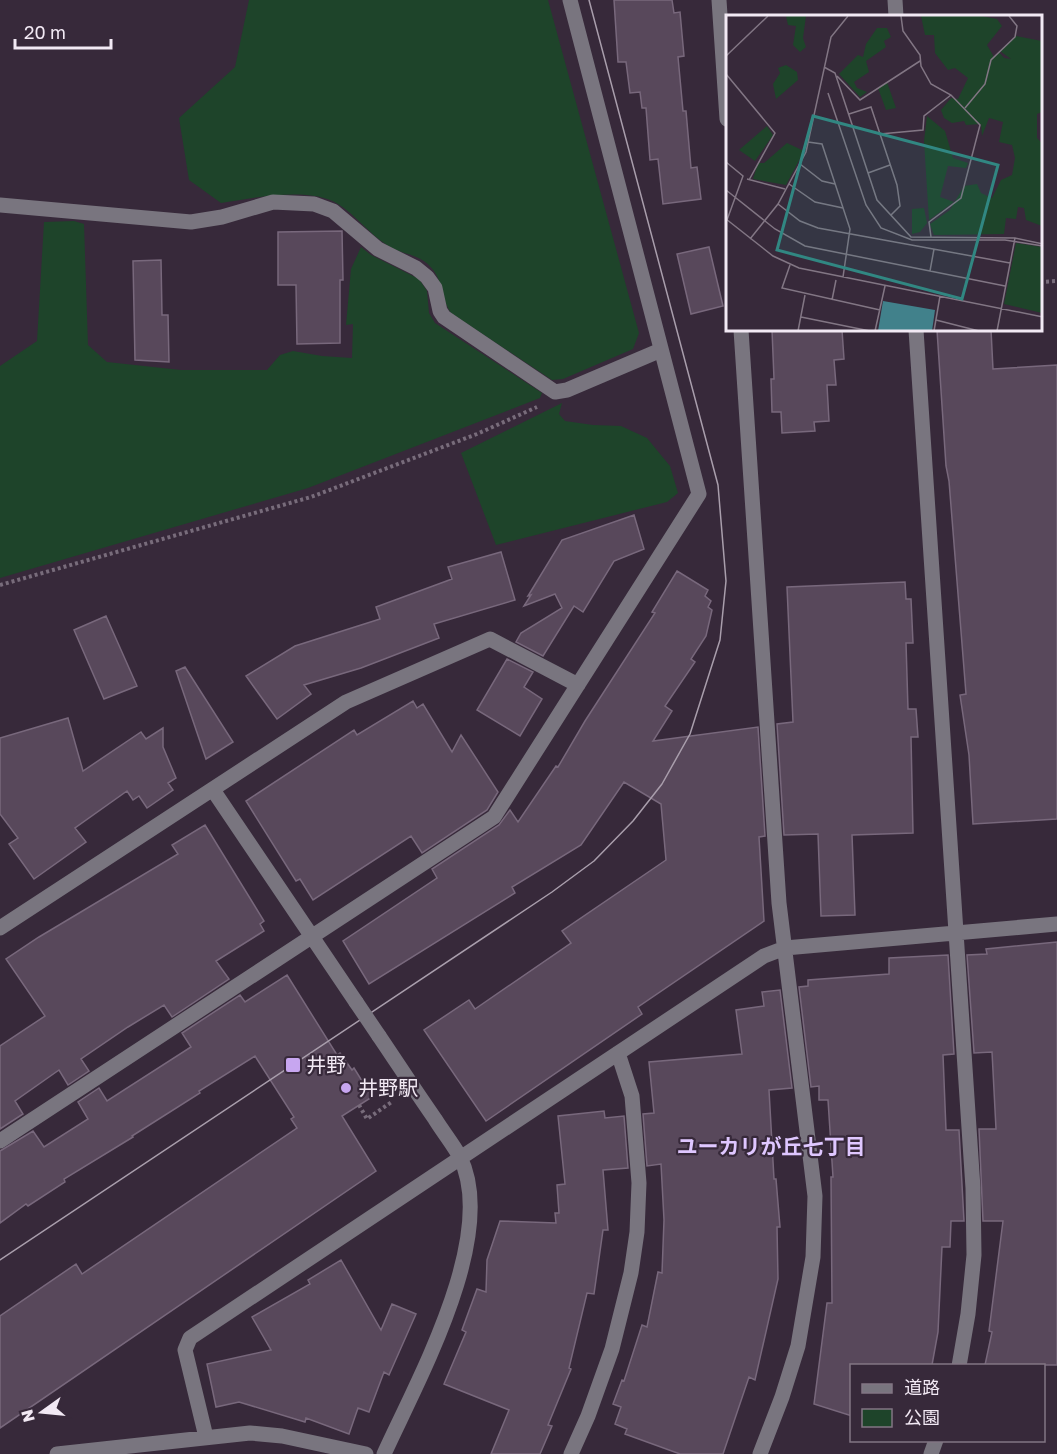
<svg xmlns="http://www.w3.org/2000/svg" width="1057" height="1454" font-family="'Golos Text','Noto Sans JP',sans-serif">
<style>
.green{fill:#1e442a}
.building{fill:#58485b;stroke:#78687c;stroke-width:1.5}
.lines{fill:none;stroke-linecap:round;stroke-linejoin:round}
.path{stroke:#786c7b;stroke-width:4;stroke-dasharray:3 3;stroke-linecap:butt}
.minor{stroke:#79757f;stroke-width:15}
.tram{stroke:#a99eac;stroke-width:1.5}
.minor-bridge{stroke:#79757f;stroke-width:15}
.poi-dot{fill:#c7a6f0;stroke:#37293a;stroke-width:2}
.labels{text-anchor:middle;stroke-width:4.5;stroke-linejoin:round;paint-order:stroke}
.poi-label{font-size:20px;fill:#f2e9f4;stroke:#37293a;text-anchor:start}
.neighbourhood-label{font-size:21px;font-weight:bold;fill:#dfc7ff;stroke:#37293a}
.inset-road{fill:none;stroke:#827684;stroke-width:1.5}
.view{fill:#318782;fill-opacity:0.15;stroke:#318782;stroke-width:3}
.inset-edge{fill:none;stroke:#f2e9f4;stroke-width:3}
</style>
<rect width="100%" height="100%" fill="#37293a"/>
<!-- green -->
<path class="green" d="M249,0H548L639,333L633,349L563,379L552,380L451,313C442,301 443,284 434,271C421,253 404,256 387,245C369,234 356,215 338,204C310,186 252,198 221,203L189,180L179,118L235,67Z
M74,221L84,224L88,345L107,362L181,370H267L280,355L293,351L322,356L352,358L353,324L346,325L351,269L361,247L371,255L419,279L427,291L429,313L435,323L542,393L540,398L308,488L0,578V366L37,341L44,222Z
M562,403L559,414L565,421L593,425L621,426L647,438L670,466L678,493L667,502L496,545L461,453Z"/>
<!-- building -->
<path class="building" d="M614,0H672L674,13L680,12L684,56L678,57L683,111H686L691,168L697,167L701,199L663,204L658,159L650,160L646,108H642L640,92L630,93L626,62H618Z
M342,231L343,280H340V343L297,344L296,285H278V232Z
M709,247L723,306L691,314L677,254Z
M161,260L162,315H168L169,362L135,360L133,261Z
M772,330H842L844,359L834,360L836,385H827L829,421L814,422L815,431L782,433L781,412H772L771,379H774Z
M937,330H991L993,369L1057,365V819L973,824L969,755L960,695L966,694L949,481L946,466Z
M634,515L644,549L614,561L583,612L574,606L543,656L516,642L521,633L562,608L555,594L524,606L531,595L528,596L562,540Z
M501,552L515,600L434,624L439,638L361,668L304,685L311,694L277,719L246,676L295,646L380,619L376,607L452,579L448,567Z
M677,571L708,590L705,596L711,601L708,607L712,610L706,636L691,659L695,662L665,706L672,711L653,741L758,727L765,836L759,837L764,921L638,1007L642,1014L486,1121L424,1030L469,1000L475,1009L571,943L562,931L666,860L661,804L624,782L581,845L512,887L515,893L369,984L343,941L437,878L432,869L499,825L510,810L518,822L556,766L558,767L585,721L655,613L652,612Z
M905,582L906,599H911L913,643H906L908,709H916L918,737H911L913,833L852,835L855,915L821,916L818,834L784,835L777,724L793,722L787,587Z
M106,616L137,686L104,699L74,630Z
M507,659L533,672L524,687L542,699L520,736L477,710Z
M185,667L233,742L206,759L176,671Z
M413,701L417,708L423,704L452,752L461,735L498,792L487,810L422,853L411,836L313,900L300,879L296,881L246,801L354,730L357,735Z
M68,718L83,771L141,732L146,739L163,728V747L176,778L168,783L173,790L147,808L139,796L133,800L127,791L75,828L86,842L34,879L9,844L18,838L0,814V738Z
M205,825L264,921L260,924L264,931L216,961L229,979L172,1017L164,1005L128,1027L81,1059L89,1071L68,1085L59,1070L15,1101L23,1114L0,1129V1046L45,1016L6,959L39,937L178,854L172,845Z
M1057,942V1365H985L992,1332L989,1331L1003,1221H983L979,1129H996L992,1052L974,1053L967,955L987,954L986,949Z
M948,955L954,1054L943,1055L946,1130H959L964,1221H951L950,1247H942L938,1332L932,1365H852V1416L814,1404L827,1303H832L831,1177H833L828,1100H819V1086L811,1087L799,987L808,986V980L889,974V958Z
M287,975L337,1055L340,1053L352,1070L354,1068L372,1097L342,1116L376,1171L0,1428V1316L76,1264L82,1274L297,1128L291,1119L294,1117L255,1056L199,1091L200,1093L132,1136L133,1137L64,1179L65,1182L28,1206L26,1204L0,1223V1151L33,1131L44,1147L88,1119L78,1102L99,1088L107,1101L191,1047L182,1033L240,995L245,1002Z
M780,990L792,1088L769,1090L774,1179H776L780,1227H777L778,1279L755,1380L749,1377L723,1454H680L625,1434L627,1429L615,1424L621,1407L613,1404L622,1380L624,1381L642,1325L647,1327L658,1272L662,1273L664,1220L661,1164L647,1166L643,1114L654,1113L649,1062L742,1054L736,1010L764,1006L762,992Z
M604,1111L605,1118L624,1116L628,1168L603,1170L608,1230H603L594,1294L587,1293L569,1368L571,1369L548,1425L552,1426L540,1454H491L509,1410L444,1384L466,1332L462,1330L477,1289L486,1292L487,1260L500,1221L556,1223L555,1213H559L557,1185L565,1184L558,1116Z
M341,1260L381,1330L392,1304L416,1314L389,1375L384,1372L369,1412L358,1408L349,1434L306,1418L305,1422L239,1402L216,1407L207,1364L271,1350L252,1317L310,1284L308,1280Z"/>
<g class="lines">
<!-- path -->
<path class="path" d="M1040,282L1057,281
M0,585L311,497L477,434L537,407
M359,1105L367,1119L393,1101"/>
<!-- minor -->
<path class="minor" d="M719,0L727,119
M895,0L896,16
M0,205L191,222L222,217L273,202L314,204L333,211L378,249L416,268L427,277L435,288L440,311L444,317L555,392L567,390L661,350
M741,330L779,903L815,1196L813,1257L798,1346L782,1397L760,1454
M916,330L973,1188L974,1255L968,1314L959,1366
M213,790L356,1002
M0,928L346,702L490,639L578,685
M379,1036C398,1064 416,1092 435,1119C443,1132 453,1144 460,1157C499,1236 417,1381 384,1454
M0,1141L494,817L699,494L570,0
M206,1437L185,1350L190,1338L764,956L785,948L1057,924
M57,1454L250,1433L282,1436L366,1454
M571,1454L588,1416L612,1349L631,1273L637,1232L639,1183L632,1096L618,1053
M931,1454L936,1440"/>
<!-- tram -->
<path class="tram" d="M0,1260L552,892L594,861L633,821L662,784L690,734L720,640L726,581L718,485L589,0"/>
<!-- minor-bridge -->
<path class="minor-bridge" d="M356,1002L379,1036"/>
</g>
<!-- markers -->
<g class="poi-dot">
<rect x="285" y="1057" width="16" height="16" rx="3"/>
<circle cx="346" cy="1088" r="6"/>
</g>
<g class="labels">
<!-- poi labels -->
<g class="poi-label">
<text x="306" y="1072">井野</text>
<text x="358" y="1095">井野駅</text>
</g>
<!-- neighbourhood labels -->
<g class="neighbourhood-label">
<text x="771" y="1154">ユーカリが丘七丁目</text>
</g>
</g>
<!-- overview -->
<g transform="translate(726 15)">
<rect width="316" height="316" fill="#37293a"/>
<path d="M60,1H80L77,23L80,32L74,37L67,30L70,11L62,10ZM195,1H256L271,4L276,11L261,30L268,42L273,37L278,43L285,44L274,36L290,21L316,26V97L311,99V123L316,128V211L300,205L298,193L292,192L290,204L280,203L278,219L208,220L204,209L224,195L238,171L251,169L255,178L266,183L275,165L286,160L289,143L286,130L273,127L277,107L263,103L256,121L255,109L240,110L238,106L226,108L218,103L215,95L225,83L232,84L242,63L229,53L222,55L209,38L208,20H199ZM151,13H161L165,22L158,26L160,32L140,46L143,57L128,67L131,73L141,77L134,82L113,59L132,40L137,42L140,29ZM60,50L71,57L72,65L50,84L47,69L54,58L52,53ZM161,67L170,93L160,95L152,73ZM201,101L219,116L227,143L242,148L240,153L222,151L214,182L228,187L203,205L198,126ZM41,111L47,120L29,146L13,135ZM61,128L78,136L60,170L27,164L32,148H38ZM198,193L201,208L194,217L186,219V194ZM290,228L316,232V298L278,289Z" fill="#1e442a"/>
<path d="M157,286L209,295L206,316H152Z" fill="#41818b"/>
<path class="inset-road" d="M175,1L177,16L194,40L195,51L205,69L225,80L254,110L235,183L203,207L205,222M0,41L42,1M98,52L109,58L151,185L185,222L289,223L317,229M0,59L49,118L23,165M111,61L134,85L194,46M102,78L140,190L155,213L186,225H279L317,231M239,93L259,69L265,45L289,22L291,11L283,1M123,99L145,92L171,170L174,191L165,200M154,119L197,115L198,101L225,80M82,127L96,129L124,214L117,262M0,147L17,161L1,205M74,149L96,166L109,169M142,158L164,150M21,164L59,174M63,169L89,187L117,193M0,175L49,214L79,231L279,271M52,189L74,206L92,213L284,248M0,204L47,241L73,253L317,302M24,224L52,189L80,137L105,22L122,1M64,250L56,273L154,295M204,256L208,234M106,285L110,265M75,302L144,316M210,305L253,316M72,316L79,280M149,316L159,271M208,316L214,281M271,316L289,223"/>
<path class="view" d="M87,101L272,150L236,284L51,235Z"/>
<rect width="316" height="316" class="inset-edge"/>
</g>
<!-- legend -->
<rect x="850" y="1364" width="195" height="78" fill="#37293a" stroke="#827684" stroke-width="1.5"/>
<rect x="862" y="1384" width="30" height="9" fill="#79757f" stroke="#827684" stroke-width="1.5"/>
<text x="904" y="1394" font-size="18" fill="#f2e9f4">道路</text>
<rect x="862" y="1409" width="30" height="18" fill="#1e442a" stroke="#827684" stroke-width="1.5"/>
<text x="904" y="1424" font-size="18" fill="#f2e9f4">公園</text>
<!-- north arrow -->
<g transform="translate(42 1412) rotate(255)" stroke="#37293a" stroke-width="4.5" paint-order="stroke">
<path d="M0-4.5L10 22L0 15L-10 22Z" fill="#f2e9f4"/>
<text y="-9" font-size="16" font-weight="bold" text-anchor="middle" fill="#f2e9f4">N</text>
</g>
<!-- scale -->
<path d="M15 39v9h96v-9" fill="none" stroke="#f2e9f4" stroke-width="3"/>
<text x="24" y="39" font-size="18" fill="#f2e9f4" stroke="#37293a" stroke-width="4.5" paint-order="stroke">20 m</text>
</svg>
